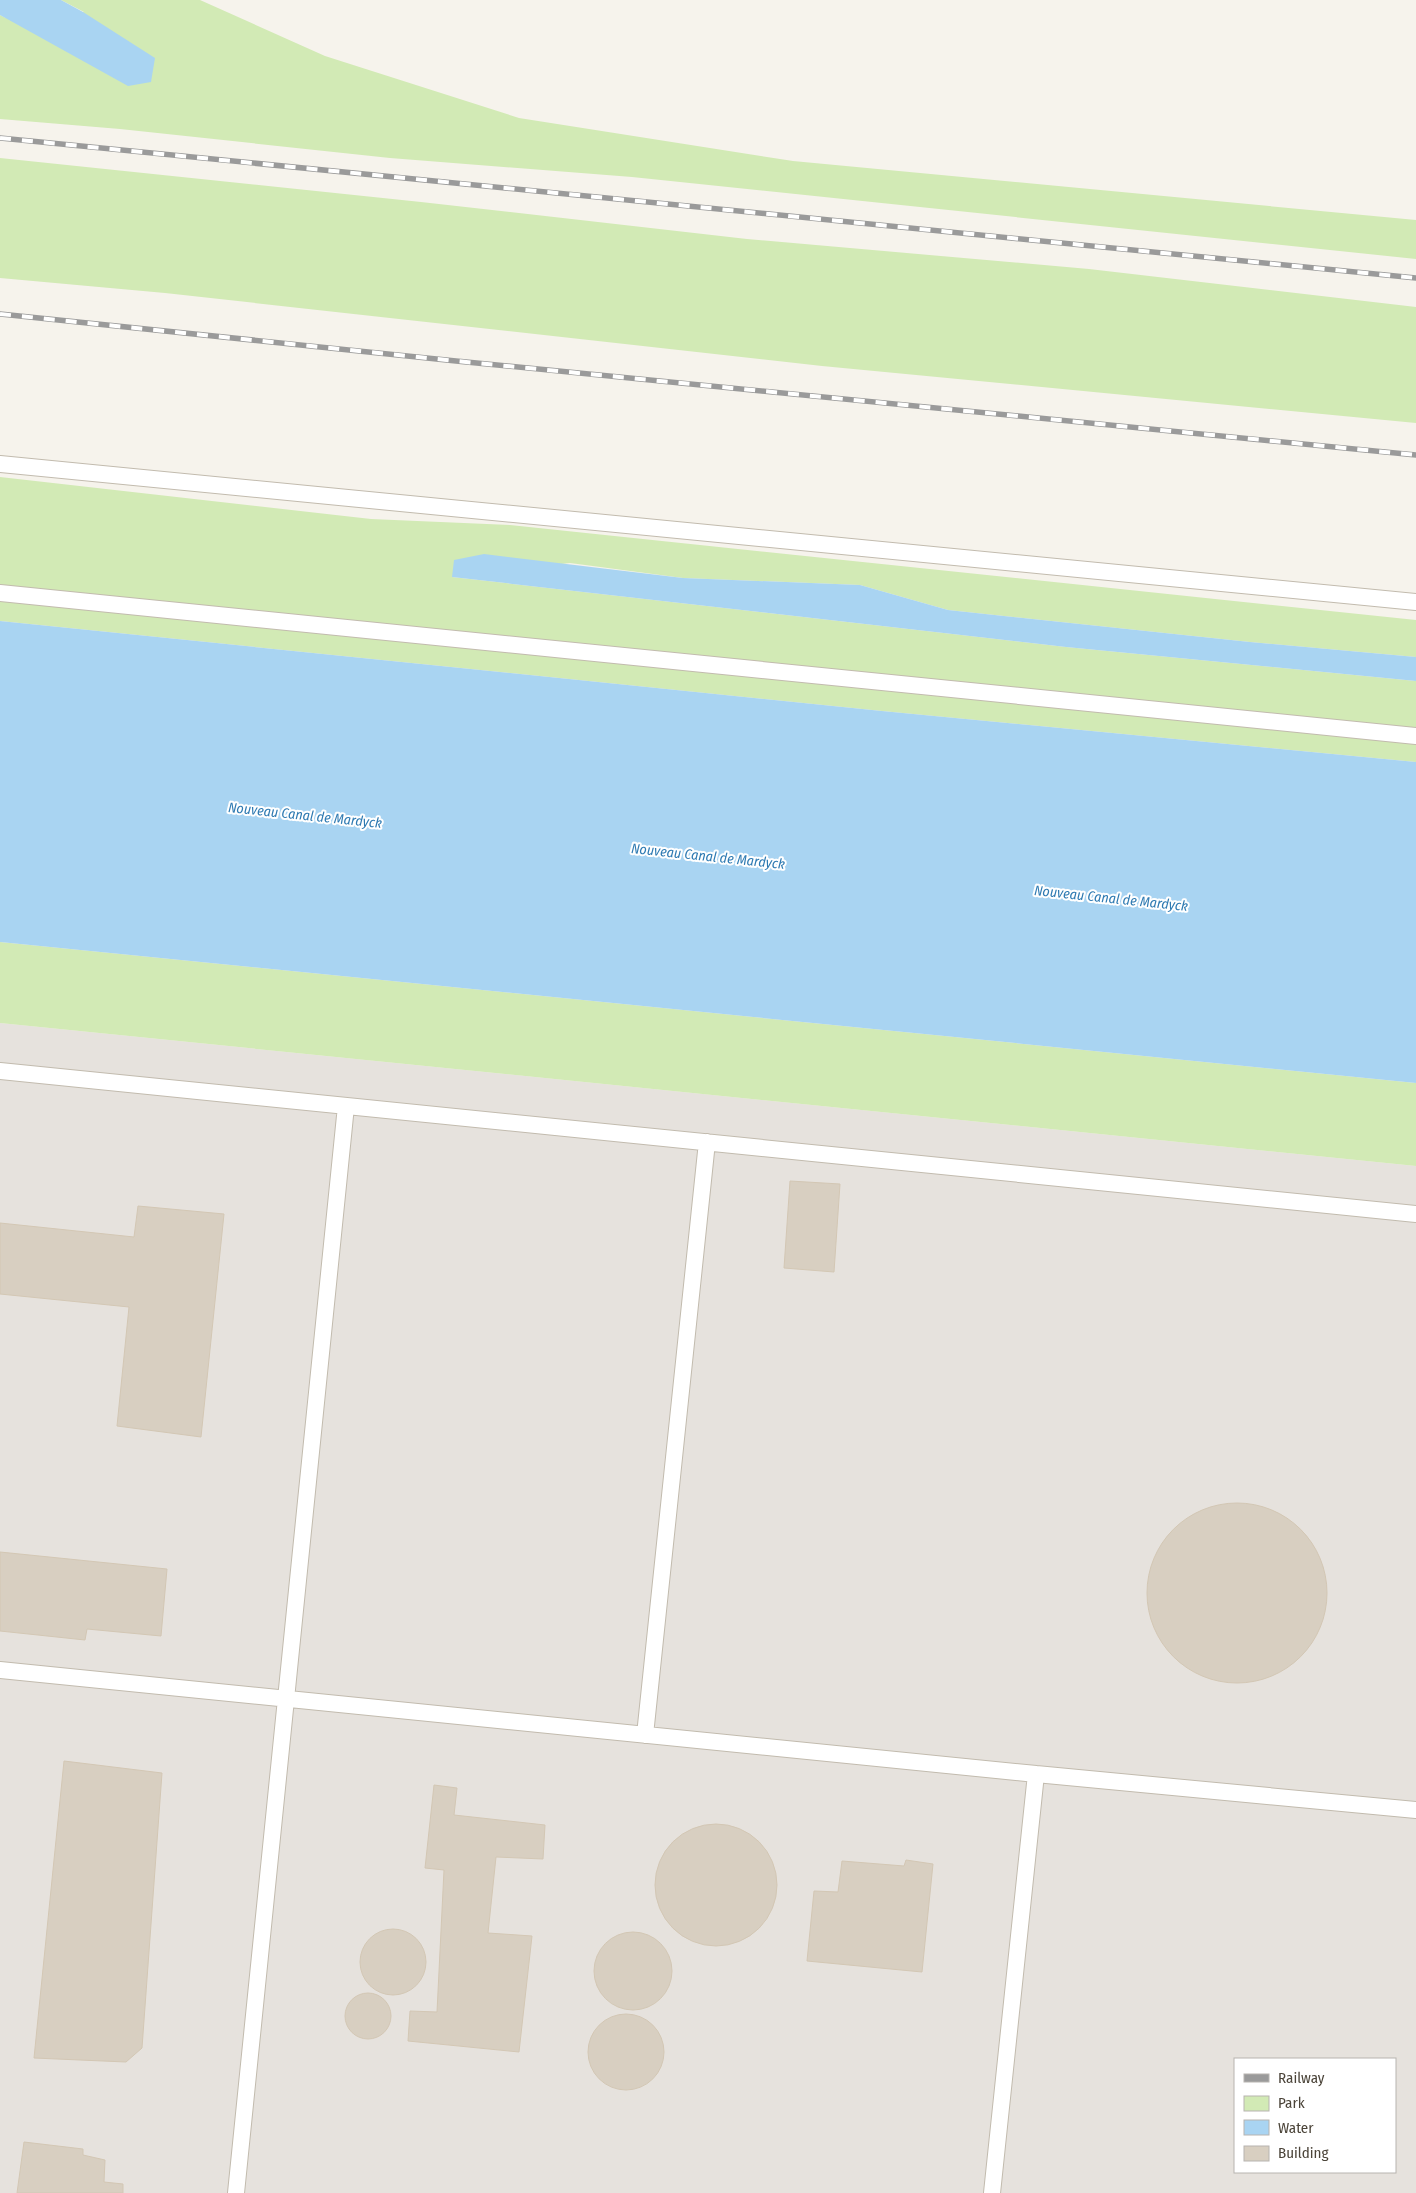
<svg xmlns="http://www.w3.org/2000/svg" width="1416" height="2193" font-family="'Fira Sans Condensed',sans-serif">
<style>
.industrial{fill:#e6e2dd;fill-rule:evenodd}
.green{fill:#d2eab5}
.water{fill:#a9d4f2}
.building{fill:#d8cfc1;stroke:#d3c7b4}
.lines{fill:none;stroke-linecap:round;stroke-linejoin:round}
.service-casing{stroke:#c2bbae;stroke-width:18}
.service{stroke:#fff;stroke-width:16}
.rail-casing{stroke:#9a9a9a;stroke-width:5.5}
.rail{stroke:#fff;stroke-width:4;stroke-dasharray:11;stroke-linecap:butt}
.labels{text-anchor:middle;stroke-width:4;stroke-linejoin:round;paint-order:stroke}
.water-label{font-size:14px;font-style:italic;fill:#2e7ab2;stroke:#fff}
</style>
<rect width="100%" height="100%" fill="#f6f3ec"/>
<!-- industrial -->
<path class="industrial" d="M0,1023L1416,1166V2193H0ZM1235,2059H1395V2172H1235Z"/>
<!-- green -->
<path class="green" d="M61,0H200L325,56L519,118L793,161L1416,220V259L632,177L390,158L120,129L0,119V15L6,18L84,12Z
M0,158L421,202L747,239L1089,269L1416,307V423L822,366L165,293L0,278Z
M0,477L371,519L510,525L1416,620V657L1250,642L948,610L860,585L683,578L570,563L452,577L1066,647L1416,681V762L882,711L0,621Z
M0,942L1416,1083V1166L0,1023Z"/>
<!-- water -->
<path class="water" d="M0,0H61L83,12L155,58L151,82L128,86L0,15Z
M484,554L683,578L860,585L948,610L1250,642L1416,657V681L1066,647L452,577L454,560Z
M0,621L882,711L1416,762V1083L0,942Z"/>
<!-- building -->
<path class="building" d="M790,1181L840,1184L834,1272L784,1268Z
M138,1206L224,1214L201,1437L117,1426L129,1307L0,1294V1223L134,1237Z
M1147 1593a90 90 0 1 1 180 0a90 90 0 1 1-180 0Z
M0,1552L167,1569L161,1636L87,1629L85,1640L0,1631Z
M64,1761L162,1773L142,2048L126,2062L34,2058Z
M434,1785L457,1788L454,1815L545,1825L543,1859L496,1857L488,1933L532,1936L519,2052L408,2041L410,2011L437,2012L444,1870L425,1868Z
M655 1885a61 61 0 1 1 122 0a61 61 0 1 1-122 0Z
M906,1860L933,1864L922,1972L807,1961L814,1891L838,1892L842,1861L904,1866Z
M360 1962a33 33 0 1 1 66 0a33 33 0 1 1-66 0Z
M594 1971a39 39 0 1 1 78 0a39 39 0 1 1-78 0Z
M345 2016a23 23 0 1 1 46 0a23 23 0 1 1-46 0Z
M588 2052a38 38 0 1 1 76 0a38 38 0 1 1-76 0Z
M24,2142L83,2149V2155L105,2160L104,2182L123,2184V2193H17Z"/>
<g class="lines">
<!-- service casing -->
<g class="service-casing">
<path id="service" d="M0,464L1416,602
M0,593L1416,736
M0,1071L1416,1214
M0,1670L1036,1774
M645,1735L707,1142
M236,2193L346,1106
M992,2193L1036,1774L1416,1810"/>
</g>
<!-- service -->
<use href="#service" class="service"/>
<!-- rail casing -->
<g class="rail-casing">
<path id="rail" d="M0,138L1416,278
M0,314L456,361L1416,455"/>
</g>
<!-- rail -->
<use href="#rail" class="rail"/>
</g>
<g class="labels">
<!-- water labels -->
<g class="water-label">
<text transform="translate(305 815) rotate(6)" y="5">Nouveau Canal de Mardyck</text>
<text transform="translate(708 856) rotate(6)" y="5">Nouveau Canal de Mardyck</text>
<text transform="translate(1111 898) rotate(6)" y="5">Nouveau Canal de Mardyck</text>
</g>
</g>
<!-- legend -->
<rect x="1234" y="2058" width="162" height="115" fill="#ffffff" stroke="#b7b4b0"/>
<rect x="1244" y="2074" width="25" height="8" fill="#9a9a9a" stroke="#b7b4b0"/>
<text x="1278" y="2083" font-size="15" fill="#4b4439">Railway</text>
<rect x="1244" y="2096" width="25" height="15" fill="#d2eab5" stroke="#b7b4b0"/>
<text x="1278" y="2108" font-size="15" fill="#4b4439">Park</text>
<rect x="1244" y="2120" width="25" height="15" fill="#a9d4f2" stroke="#b7b4b0"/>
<text x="1278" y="2133" font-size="15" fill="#4b4439">Water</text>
<rect x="1244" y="2146" width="25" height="15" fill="#d8cfc1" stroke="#b7b4b0"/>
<text x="1278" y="2158" font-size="15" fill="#4b4439">Building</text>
</svg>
